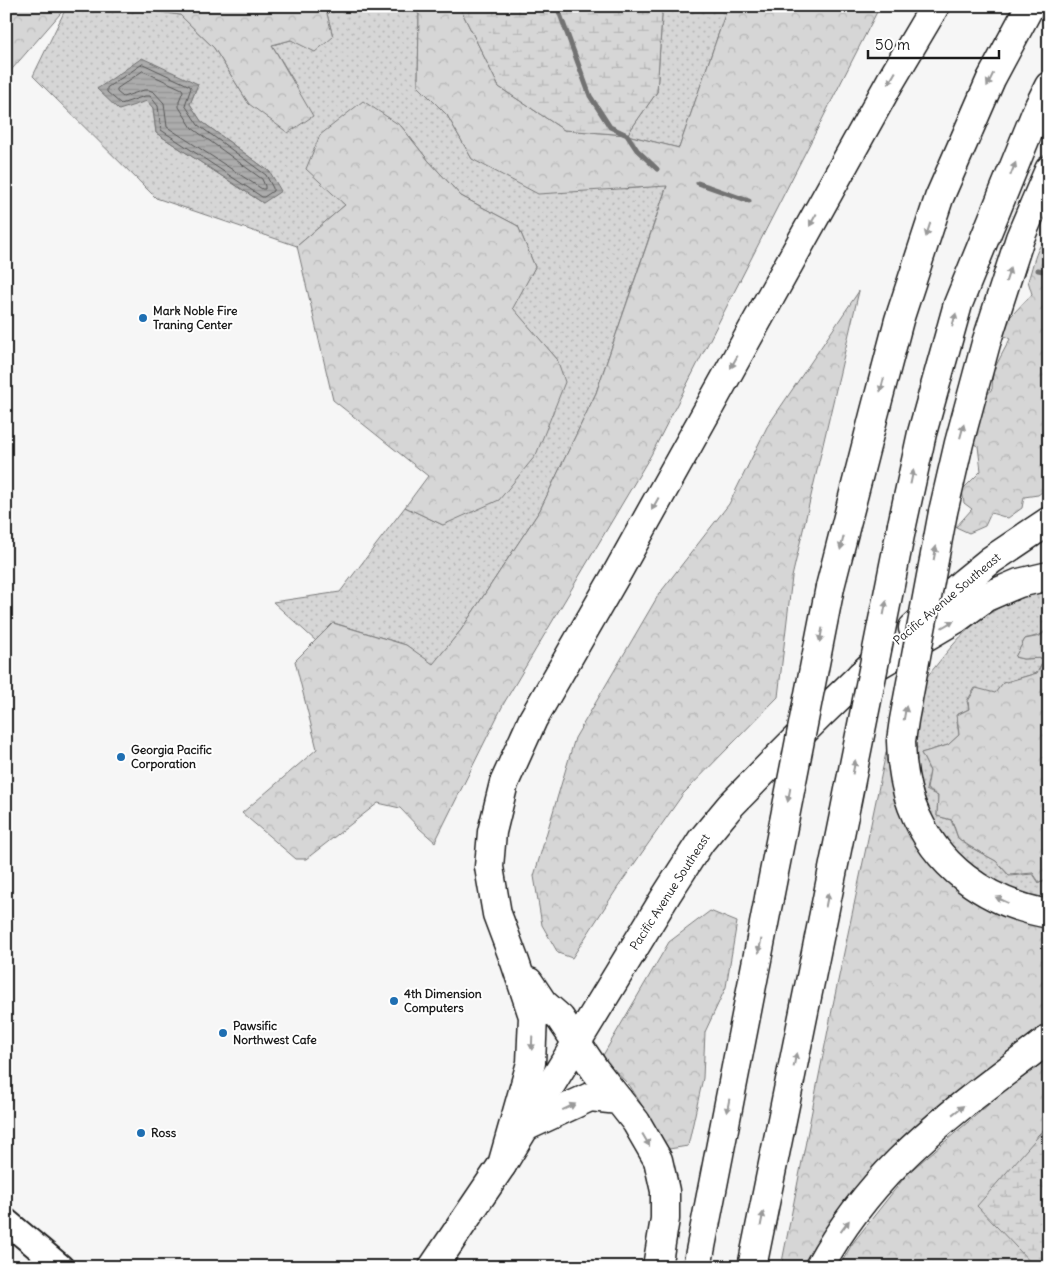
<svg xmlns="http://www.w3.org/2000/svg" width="1055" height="1273" font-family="Delius,sans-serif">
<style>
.grass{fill:url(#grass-dots);stroke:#797979;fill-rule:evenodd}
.forest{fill:url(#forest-crowns);stroke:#797979}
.wetland{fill:url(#wetland-marsh);stroke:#797979}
.water{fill:url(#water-rules);stroke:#727272}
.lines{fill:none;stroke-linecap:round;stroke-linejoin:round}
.shore{stroke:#565656;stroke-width:1}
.stream{stroke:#727272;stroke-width:5}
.tertiary-casing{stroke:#1c1c1c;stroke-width:28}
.primary-casing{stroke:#1c1c1c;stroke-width:31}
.motorway-casing{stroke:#1c1c1c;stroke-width:31}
.tertiary{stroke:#fff;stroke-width:24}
.primary{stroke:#fff;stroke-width:28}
.motorway{stroke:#fff;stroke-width:28}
.motorway-bridge-casing{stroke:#1c1c1c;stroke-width:31;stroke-linecap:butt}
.motorway-bridge{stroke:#fff;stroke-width:28}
.oneway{fill:#999}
.poi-dot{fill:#1f6fb2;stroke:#fff;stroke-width:2}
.labels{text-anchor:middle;stroke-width:4;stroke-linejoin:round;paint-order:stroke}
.poi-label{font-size:12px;font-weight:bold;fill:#1c1c1c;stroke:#fff;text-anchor:start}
.street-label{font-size:12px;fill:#1c1c1c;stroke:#fff}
</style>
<defs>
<pattern id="grass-dots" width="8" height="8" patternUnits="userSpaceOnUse" patternTransform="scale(1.25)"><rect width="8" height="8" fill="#d6d6d6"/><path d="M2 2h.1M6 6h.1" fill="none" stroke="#b7b7b7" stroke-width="1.8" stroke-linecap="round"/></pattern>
<pattern id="forest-crowns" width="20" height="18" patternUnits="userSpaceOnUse" patternTransform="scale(1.25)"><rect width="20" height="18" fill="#d6d6d6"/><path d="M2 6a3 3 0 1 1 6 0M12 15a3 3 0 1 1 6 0" fill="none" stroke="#b7b7b7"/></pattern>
<pattern id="wetland-marsh" width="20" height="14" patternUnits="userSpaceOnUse" patternTransform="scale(1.25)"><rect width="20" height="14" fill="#d6d6d6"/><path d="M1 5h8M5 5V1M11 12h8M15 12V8" fill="none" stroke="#b7b7b7"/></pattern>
<pattern id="water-rules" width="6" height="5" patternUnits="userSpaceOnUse" patternTransform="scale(1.25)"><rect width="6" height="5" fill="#acacac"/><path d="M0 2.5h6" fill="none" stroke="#939393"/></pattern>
</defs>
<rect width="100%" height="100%" fill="#f6f6f6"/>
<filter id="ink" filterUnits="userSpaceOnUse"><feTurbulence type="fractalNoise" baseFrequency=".02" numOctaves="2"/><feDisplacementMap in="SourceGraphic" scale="10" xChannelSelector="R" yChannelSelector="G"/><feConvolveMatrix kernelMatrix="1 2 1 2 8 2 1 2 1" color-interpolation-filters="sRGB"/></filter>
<g filter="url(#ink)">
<!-- grass -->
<path class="grass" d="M67,6H120L180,15L214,48L249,104L295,83L272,45L291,40L333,37L325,6H410L419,14L418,86L447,115L472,159L626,189L667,185L596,393L540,510L461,630L433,665L406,645L334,623L316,641L273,602L340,592L405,507L443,525L557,359L512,308L535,267L518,226L461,196L428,160L401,126L345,205L297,246L156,198L33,76ZM198,84L190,104L201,121L270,172L263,203L156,133L153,108L147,100Z
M660,6H728L679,148L627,135L657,92L662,15Z
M1049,592V628L1040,635L1025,639L1015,657L1023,659L1045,658L1037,673L1003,683L995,694L975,688L967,701L969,709L956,715L959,735L948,745L921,753L930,771L926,790L938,796L937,816L951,820L958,838L968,846L996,861L1009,876L1033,874L1039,883L1049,879V899C1041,898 1034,897 1026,895C997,885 958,860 941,833C928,812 916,775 915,750C915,740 916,730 918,720C919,711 920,691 924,682C926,677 931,672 935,667C946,653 957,639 970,628C992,609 1020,595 1049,592Z"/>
<!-- forest -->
<path class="forest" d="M6,6H67L6,76Z
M120,6H325L333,37L315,52L291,40L272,45L313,116L288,133L249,104L214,48L180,15Z
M410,6H459L499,87L564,130L627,135L679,148L728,6H880L651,455L504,703L435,842L420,829L400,808L378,803L306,859H296L242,813L317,749L295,661L333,623L406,645L433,664L461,630L540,510L596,393L667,186L538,194L472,159L447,115L418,86L419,14Z
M363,101L401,126L428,160L461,196L518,226L535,267L513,308L557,359L565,382L536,455L499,500L443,525L405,507L428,476L333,400L297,246L345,205L306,169L320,135Z
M1049,243V487L1038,495L1024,497L1022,508L1008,518L991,513L985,526L969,533L956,527L972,509L964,503L962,490L981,471L978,446L971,443L980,403L992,389L993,371L1010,339L999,333V324L1011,316L1032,294L1028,281C1032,269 1034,257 1040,246Z
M859,291L792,577L778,697L683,794L618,887L572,958L558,953L542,925L534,876L575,738L659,594L729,504L767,427Z
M1049,629V878L1039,882L1033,873L1009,875L996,861L969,846L958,838L952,820L937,816L938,796L927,789L930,771L921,753L948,745L959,735L957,715L969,709L968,701L976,688L995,693L1003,683L1037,673L1045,658L1023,659L1015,657L1025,639L1040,636Z
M895,710L912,831L1049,924V1027L808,1267H781L834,1000Z
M710,911L737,922L726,987L705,1032L703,1078L688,1146L669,1149L630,1086L602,1057L669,942Z
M1049,1057V1124L1037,1136L1036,1267H839L852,1244L908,1173L1001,1094Z"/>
<!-- wetland -->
<path class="wetland" d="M459,6H660L662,15L657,92L627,135L564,130L499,87Z
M1049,1124V1267H1035L977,1206Z"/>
<!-- water -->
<path class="water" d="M142,58L198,84L190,104L201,121L270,172L281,191L263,203L156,133L153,108L147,101L119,110L97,89Z"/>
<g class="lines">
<!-- shore -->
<path class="shore" d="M143,64L190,86L191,88L185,105L198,125L266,175L273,188V191L264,197H262L161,130L158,106L150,96H145L121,104L107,92V88Z
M143,71L182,89L183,91L179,101V107L192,128L262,179L265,186V189H262L167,127L164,103L154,92L149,90H144L123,97L117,92V89Z"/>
<!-- stream -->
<path class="stream" d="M557,6L590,96L610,127L627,135L637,150L657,169
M698,183L749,201
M1038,270L1049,272"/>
<!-- tertiary casing -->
<g class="tertiary-casing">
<path id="tertiary" d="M6,1221L61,1267"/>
</g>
<!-- primary casing -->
<g class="primary-casing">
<path id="primary" d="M913,628L964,582L991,560L1049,521
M433,1267L502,1165L667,894L701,841L731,805L778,757L820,715L879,658"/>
</g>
<!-- motorway casing -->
<g class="motorway-casing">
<path id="motorway" d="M943,512L959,443L986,343L1020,238L1049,170
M902,525L922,433L958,304L1037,110L1049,86
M830,587L874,415L899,320L939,198L991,79L1030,6
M861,675L956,619L986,597L1019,583L1049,576
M902,761C904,776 906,791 912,806C935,866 986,903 1049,914
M529,982L543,1003L560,1018L595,1070L636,1122L658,1160L665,1191V1219L657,1267
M525,1127L590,1097L619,1100
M502,1165L531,1063L533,1016L515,962L497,914L489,867L492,832L504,783L533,719L616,575L890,82L935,6
M697,1267L769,898
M752,1267L844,815
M819,1267C840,1229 868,1192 899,1161C944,1116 998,1078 1049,1039"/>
</g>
<!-- tertiary -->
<use href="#tertiary" class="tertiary"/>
<!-- primary -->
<use href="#primary" class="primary"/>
<!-- motorway -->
<use href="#motorway" class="motorway"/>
<!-- motorway-bridge casing -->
<g class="motorway-bridge-casing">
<path id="motorway-bridge" d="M902,761L901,741L904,720L943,512
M844,815L902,525
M769,898L830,587"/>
</g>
<!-- motorway-bridge -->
<use href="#motorway-bridge" class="motorway-bridge"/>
</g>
<!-- one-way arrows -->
<defs><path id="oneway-solid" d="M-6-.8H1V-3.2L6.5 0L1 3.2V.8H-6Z" transform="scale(1.25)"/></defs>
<g class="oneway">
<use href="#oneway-solid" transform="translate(892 78) rotate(120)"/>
<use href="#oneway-solid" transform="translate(990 80) rotate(116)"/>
<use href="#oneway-solid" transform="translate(1013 169) rotate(-68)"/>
<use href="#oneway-solid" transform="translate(813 220) rotate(119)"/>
<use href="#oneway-solid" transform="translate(928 230) rotate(108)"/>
<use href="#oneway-solid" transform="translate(1008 275) rotate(-72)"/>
<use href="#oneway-solid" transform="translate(954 320) rotate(-74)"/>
<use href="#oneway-solid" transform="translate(734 362) rotate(119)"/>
<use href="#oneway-solid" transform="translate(882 385) rotate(105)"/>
<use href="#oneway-solid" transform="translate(962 431) rotate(-75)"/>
<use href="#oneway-solid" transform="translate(912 477) rotate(-78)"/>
<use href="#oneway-solid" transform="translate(655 504) rotate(119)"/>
<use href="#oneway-solid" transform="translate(842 543) rotate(104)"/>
<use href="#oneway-solid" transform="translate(935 553) rotate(-79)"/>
<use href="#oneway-solid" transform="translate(885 608) rotate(-79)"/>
<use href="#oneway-solid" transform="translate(948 624) rotate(-30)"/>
<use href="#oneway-solid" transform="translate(821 635) rotate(101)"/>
<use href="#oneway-solid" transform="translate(905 713) rotate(-80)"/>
<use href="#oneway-solid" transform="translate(854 767) rotate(-79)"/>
<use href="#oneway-solid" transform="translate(789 795) rotate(101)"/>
<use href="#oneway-solid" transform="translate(827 900) rotate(-79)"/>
<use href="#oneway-solid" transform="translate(1002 900) rotate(-156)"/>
<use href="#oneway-solid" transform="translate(760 946) rotate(101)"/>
<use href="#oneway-solid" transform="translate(532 1043) rotate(92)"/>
<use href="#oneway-solid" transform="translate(795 1060) rotate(-79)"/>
<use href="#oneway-solid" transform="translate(728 1106) rotate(101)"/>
<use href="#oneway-solid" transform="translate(569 1107) rotate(-25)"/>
<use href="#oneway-solid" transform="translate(958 1110) rotate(-38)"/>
<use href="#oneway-solid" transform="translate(646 1140) rotate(60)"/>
<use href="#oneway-solid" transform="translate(762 1219) rotate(-79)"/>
<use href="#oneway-solid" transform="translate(845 1226) rotate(-54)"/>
</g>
</g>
<!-- markers -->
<g class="poi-dot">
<circle cx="143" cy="318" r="5"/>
<circle cx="121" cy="757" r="5"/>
<circle cx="394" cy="1001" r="5"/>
<circle cx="223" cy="1033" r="5"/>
<circle cx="141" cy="1133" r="5"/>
</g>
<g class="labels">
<!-- poi labels -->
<g class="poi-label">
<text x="153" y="315">Mark Noble Fire<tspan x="153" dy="14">Traning Center</tspan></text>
<text x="131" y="754">Georgia Pacific<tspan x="131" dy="14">Corporation</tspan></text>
<text x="404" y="998">4th Dimension<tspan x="404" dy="14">Computers</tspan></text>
<text x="233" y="1030">Pawsific<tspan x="233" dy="14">Northwest Cafe</tspan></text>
<text x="151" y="1137">Ross</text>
</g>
<!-- street labels -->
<g class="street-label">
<text transform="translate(947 599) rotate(-40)" y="4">Pacific Avenue Southeast</text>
<text transform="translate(670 892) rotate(-57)" y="4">Pacific Avenue Southeast</text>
</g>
</g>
<!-- margin -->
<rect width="1055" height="1273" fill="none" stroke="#fff" stroke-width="25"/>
<rect x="12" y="12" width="1030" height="1248" fill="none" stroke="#1c1c1c" stroke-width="2" filter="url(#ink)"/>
<!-- scale -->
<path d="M868 50v8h131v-8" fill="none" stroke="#1c1c1c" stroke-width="2.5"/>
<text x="875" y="50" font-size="15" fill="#1c1c1c" stroke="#ffffff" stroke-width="4" paint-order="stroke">50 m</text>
</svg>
